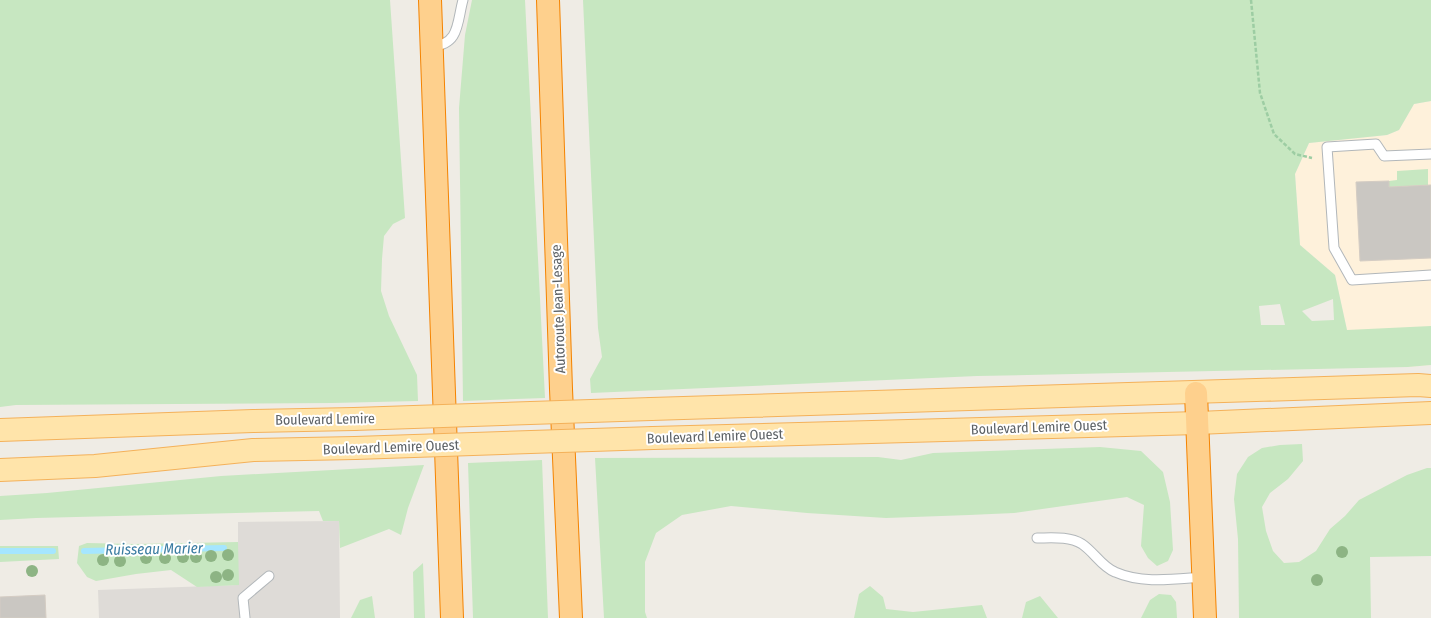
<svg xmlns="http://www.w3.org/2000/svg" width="1431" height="618" font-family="'Fira Sans Condensed',sans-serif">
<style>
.commercial{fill:#fef1db}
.industrial{fill:#dedbd7}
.green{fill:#c7e7c1;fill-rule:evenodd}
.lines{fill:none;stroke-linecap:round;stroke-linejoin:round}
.stream{stroke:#a5e6ff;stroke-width:6}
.building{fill:#cac7c2;stroke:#d4ccc3}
.service-casing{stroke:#b2b7ba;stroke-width:11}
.primary-casing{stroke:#f4b15a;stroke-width:24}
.motorway-casing{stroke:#f48300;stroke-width:24}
.path{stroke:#9dcda3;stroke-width:2.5;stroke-dasharray:4 2;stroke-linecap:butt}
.service{stroke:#fff;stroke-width:9}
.primary{stroke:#ffe4aa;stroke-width:22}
.motorway{stroke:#fed08d;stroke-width:22}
.primary-bridge-casing{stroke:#f4b15a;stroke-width:24;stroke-linecap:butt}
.primary-bridge{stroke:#ffe4aa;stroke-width:22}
.tree{fill:#8db484}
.labels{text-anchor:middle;stroke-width:4;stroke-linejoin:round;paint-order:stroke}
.street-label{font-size:14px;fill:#5d6266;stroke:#fff}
.water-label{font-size:15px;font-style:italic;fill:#3b7ca2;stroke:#fff}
</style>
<rect width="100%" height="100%" fill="#efece5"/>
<!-- commercial -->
<path class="commercial" d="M1431,101V365L1408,367L1347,330L1335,275L1300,245L1295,174L1309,143L1387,135L1399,130L1414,104Z"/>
<!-- industrial -->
<path class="industrial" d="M339,521L340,618H99L98,590L238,585V522Z"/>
<!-- green -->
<path class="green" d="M0,0H390L405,218L393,224L384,236L382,259L381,291L389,316L417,375L418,401L332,403L16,405L0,407Z
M472,0H525L545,398L463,401L459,108L465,35Z
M583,0H1431V101L1414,104L1399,130L1387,135L1309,143L1295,174L1300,245L1335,275L1347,330L1431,326V365L1408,367L977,376L591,393L590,379L602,357L598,328ZM1333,299L1334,320L1312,321L1302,311ZM1280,304L1285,325H1261L1259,306Z
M1428,169V185L1389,187V181L1397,180V171Z
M1302,444L1303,461L1288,479L1270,493L1262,507L1266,531L1273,551L1284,563L1299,562L1316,551L1330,529L1345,516L1359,500L1407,475L1427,468H1431V556L1370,557L1371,618H1239L1238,539L1234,499L1237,474L1248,457L1262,448L1280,445Z
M1100,447L1141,451L1163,472L1170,502L1173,550L1168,561L1157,566L1148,558L1141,546L1144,505L1127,497L1014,513L969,515L886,518L807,513L731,506L682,515L656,533L645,562V612L647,618H604L595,458L878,457L901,460L933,453Z
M542,460L548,618H473L468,463Z
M424,465L408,508L401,535L389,529L340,548L339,521H323L319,511L36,518L0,520V496L47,493L221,476Z
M238,542L239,585L197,587L171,570L136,574L96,581L87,577L77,563L79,546L87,543L134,544Z
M0,546H58L59,559L0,562Z
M423,563L425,618H414L413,572Z
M870,586L883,597L886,609L913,612L982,605L987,618H854L859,594Z
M1159,594L1171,595L1176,602L1177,618H1141L1150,600Z
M372,596L375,618H351L360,600Z
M1040,596L1058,618H1022L1026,602Z"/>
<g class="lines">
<!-- stream -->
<path class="stream" d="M0,551H53
M84,551L224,548"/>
</g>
<!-- building -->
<path class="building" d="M1389,181V187L1431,185V258L1360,261L1356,182Z
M45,595L46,618H0V597Z"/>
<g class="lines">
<!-- service casing -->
<g class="service-casing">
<path id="service" d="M432,46C460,45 457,21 463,0
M1431,154L1384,156L1376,144L1327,147L1334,248L1352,280L1431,275
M1037,538C1051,538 1069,536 1082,544C1094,552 1102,567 1115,572C1142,584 1174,579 1203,577
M245,618L243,598L269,576"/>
</g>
<!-- primary casing -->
<g class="primary-casing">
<path id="primary" d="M651,409L1418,385L1431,386
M0,430L253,421L354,419
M653,438L1198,423L1431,413
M0,470L95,466L253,450L355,448"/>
</g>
<!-- motorway casing -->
<g class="motorway-casing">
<path id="motorway" d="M430,0L452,618
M548,0L561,389L571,618
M1196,393L1205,618"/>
</g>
<!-- path -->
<path class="path" d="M1251,0L1260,93L1274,134L1295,154L1312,158"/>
<!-- service -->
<use href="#service" class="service"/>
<!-- primary -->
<use href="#primary" class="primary"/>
<!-- motorway -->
<use href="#motorway" class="motorway"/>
<!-- primary-bridge casing -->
<g class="primary-bridge-casing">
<path id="primary-bridge" d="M354,419L651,409
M355,448L653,438"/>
</g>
<!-- primary-bridge -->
<use href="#primary-bridge" class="primary-bridge"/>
</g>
<!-- trees -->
<g class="tree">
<circle cx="1342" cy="552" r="6"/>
<circle cx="228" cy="555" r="6"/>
<circle cx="211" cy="556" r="6"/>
<circle cx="183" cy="557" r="6"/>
<circle cx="196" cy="557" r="6"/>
<circle cx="146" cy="558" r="6"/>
<circle cx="165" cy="558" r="6"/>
<circle cx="103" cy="560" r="6"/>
<circle cx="120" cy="561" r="6"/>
<circle cx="32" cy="571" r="6"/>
<circle cx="228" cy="575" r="6"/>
<circle cx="216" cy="577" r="6"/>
<circle cx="1317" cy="580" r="6"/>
</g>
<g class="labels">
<!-- street labels -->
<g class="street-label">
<text transform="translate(558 309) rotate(-92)" y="5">Autoroute Jean-Lesage</text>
<text transform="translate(325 419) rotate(-1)" y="5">Boulevard Lemire</text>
<text transform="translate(1039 427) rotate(-2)" y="5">Boulevard Lemire Ouest</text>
<text transform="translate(715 436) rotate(-2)" y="5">Boulevard Lemire Ouest</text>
<text transform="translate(391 447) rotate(-2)" y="5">Boulevard Lemire Ouest</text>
</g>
<!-- water labels -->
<g class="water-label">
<text transform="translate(154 549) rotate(-1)" y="5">Ruisseau Marier</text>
</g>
</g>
</svg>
